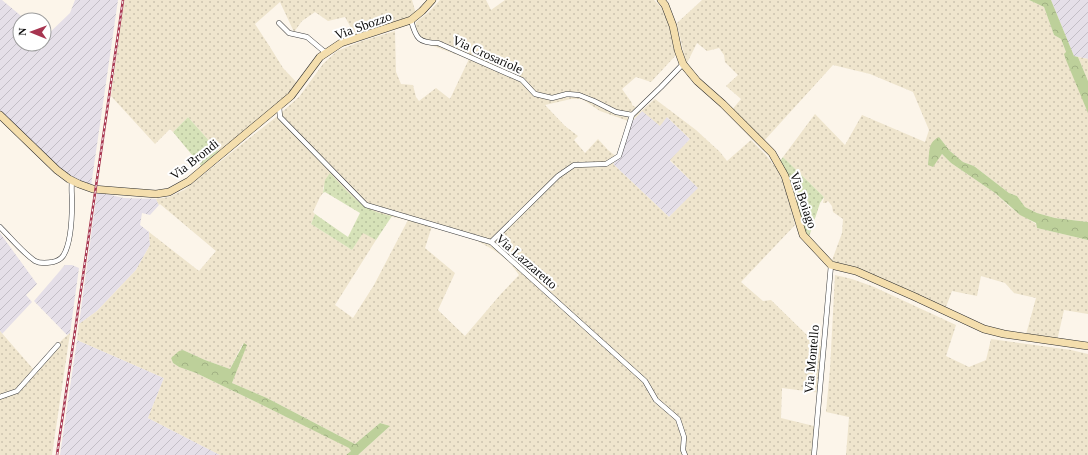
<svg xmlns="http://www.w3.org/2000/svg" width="1088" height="455" font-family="Georgia,serif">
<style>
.industrial{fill:url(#industrial-furrows)}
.farmland{fill:url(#farmland-dots);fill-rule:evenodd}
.grass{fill:url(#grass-dots)}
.forest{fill:url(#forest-crowns)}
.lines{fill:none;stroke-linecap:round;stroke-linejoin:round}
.street-casing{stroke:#3d3d3d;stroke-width:5.5}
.secondary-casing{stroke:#2c2c2c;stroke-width:8}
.street{stroke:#fff;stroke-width:4.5}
.secondary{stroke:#f4dead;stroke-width:7}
.rail-casing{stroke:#a73550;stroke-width:2.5}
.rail{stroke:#fff;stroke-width:1;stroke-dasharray:3;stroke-linecap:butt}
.labels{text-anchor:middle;stroke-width:4;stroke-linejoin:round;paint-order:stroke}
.street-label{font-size:13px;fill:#0a0a0a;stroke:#fff}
</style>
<defs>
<pattern id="industrial-furrows" width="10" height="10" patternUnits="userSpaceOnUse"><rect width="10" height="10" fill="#e5dfe8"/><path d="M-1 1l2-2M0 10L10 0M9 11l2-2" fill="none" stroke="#c3bec6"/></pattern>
<pattern id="farmland-dots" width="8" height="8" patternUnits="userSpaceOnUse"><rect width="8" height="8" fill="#efe5cd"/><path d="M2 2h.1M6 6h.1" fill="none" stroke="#ccc3af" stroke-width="1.8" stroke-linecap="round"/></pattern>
<pattern id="grass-dots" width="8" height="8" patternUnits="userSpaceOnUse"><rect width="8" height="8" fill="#d6e2b8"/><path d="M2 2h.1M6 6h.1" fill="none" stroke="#b6c19d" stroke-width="1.8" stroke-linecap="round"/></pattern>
<pattern id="forest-crowns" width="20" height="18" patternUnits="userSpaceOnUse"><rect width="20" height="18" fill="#bdd09a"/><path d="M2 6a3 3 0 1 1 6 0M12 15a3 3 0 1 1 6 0" fill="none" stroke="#a1b183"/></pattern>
</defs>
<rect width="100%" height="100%" fill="#fcf5ea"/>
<!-- industrial -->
<path class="industrial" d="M0,0H2L26,20H20V44H44V38L70,13L75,0H118L91,186L67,177L0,113Z
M1051,0H1088V59L1074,56Z
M642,111L667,117L690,139L670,161L699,188L669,217L613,164L618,158L628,126Z
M97,192L124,198L156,199L159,205L150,215L142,213L140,225L149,232L150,245L136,270L97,311L79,324Z
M0,233L37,284L26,295L32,302L2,334L0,331Z
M65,265H72L79,268L70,333L67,335L34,301Z
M77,340L164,378L148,418L220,455H60Z"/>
<!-- farmland -->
<path class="farmland" d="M124,0H412L416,14L409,18L353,37L350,26L345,17L328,21L315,12L302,21L294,32L280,2L255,24L270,47L283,68L299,85L220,153L188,117L173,132L170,129L155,144L111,96Z
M440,0H486L491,10L505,0H654L661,7L669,23L677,54L651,82L636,77L622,89L632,103V105L641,111L655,99L696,130L720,152L727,161L751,140L765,154L777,169L786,190L795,225L741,282L763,301L771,300L813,341L825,349L821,393L782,388L781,418L818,427L815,455H358L389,427L386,425L380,423L355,444L267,398L232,383L241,359L243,343L230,369L205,360L183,350L171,358L173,363L179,367L196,373L256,402L350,448L351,451L346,455H220L148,418L164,378L77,340L79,324L97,311L136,270L150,245L149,232L199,271L216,251L160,204L159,205L156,199L169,197L184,190L275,118L299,97L323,64L337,51L362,41L395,31L396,72L401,84L413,85L416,97L419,101L436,88L450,99L469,59L422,42L417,36L416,29V22L429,12ZM571,99H582L600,111L631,122L642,111L660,126L667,117L690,139L670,160L698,188L669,217L613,164L618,158L608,150L598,139L585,153L574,140L578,136L565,126L545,105ZM330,174L360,204L371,211L383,215L408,220L374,285L353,318L335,305L376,240L363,232L352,250L311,224L315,214L313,212L320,197L323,193V188ZM432,226L472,238L492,249L502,256L511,264L519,275L500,295L465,336L438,310L455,273L425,248Z
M702,0H1029L1044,7L1054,35L1061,39L1066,52L1088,113V222L1055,218L1037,213L1025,207L1017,196L1009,193L974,166L963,162L950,151L939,137L933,166L942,154L951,163L995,193L1011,208L1036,224L1037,228L1088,240V314L1064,310L1057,341L1025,338L1036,298L1014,293L1005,283L981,276L977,296L952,291L944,312L831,263L842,233L843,219L833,212L832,206L828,201L826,203H823L824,197L783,157L815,114L845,145L862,115L925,142L929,130L913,92L870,74L833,65L763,142L731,111L741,99L726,86L738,75L725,62L724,55L719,48L707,51L697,43L687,63L685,59L677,23Z
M1078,57L1088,59V81Z
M835,275L852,279L874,287L956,325L946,356L969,367L986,360L991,339L1071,350L1088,354V455H846L849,417L826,412L830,369Z
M0,331L34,370L63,339L70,333L52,455H0Z"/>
<!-- grass -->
<path class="grass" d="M188,117L220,153L202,167L173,132Z
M783,157L824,197L820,203L808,240C797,214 796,185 780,161Z
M330,173C349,193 363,212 392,216L376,240L363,233L352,250L311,224L315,214L348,237L360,213L325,192L323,193L325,180Z"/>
<!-- forest -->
<path class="forest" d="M1029,0H1051L1074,56L1078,57L1088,81V113L1066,60L1064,54L1066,52L1061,39L1054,35L1044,7Z
M939,137L950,151L963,162L974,166L1009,193L1017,196L1025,207L1037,213L1055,218L1088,222V240L1037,228L1036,223L1020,215L995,193L951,163L942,154L933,167L928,165C930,152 927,143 939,137Z
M244,343L247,345L232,383L267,398L355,444L380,423L390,426L358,455H346L351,451L349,448L256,402L196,373L179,367L173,363L171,358L179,351L183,350L205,360L230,369Z"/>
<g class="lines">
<!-- street casing -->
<g class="street-casing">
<path id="street" d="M411,20C416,39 419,43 438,43L522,80L535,94L552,98L567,94L579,95L594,101L616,112L632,115
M279,23L289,33L307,37L326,53
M279,106L280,117L366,205L491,242L645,381L656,400L678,419L684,437L683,450L685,455
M0,227C11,238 22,252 35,261C41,264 47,263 53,262C57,261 60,260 63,256C71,244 72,216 72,202C72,195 71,188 72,181
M491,242L558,176L574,165L606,164L619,156L632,115L661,87L683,64
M0,397L17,391L58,345
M814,455L831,265"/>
</g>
<!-- secondary casing -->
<g class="secondary-casing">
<path id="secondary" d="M661,0L665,5L673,26L678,50L683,64L697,81L723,104L772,153L785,176L803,235L831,265L856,271L913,296L984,329L1004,334L1088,346
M0,115L57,170L69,179L79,184L93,189L105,190L156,194L169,192L189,181L291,96L320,57L341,43L411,20L422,11L432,0"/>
</g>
<!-- street -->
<use href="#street" class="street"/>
<!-- secondary -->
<use href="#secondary" class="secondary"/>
<!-- rail casing -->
<g class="rail-casing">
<path id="rail" d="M57,455L123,0"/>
</g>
<!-- rail -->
<use href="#rail" class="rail"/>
</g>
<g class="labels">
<!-- street labels -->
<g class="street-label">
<text transform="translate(363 25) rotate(-20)" y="5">Via Sbozzo</text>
<text transform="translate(488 54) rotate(24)" y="5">Via Crosariole</text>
<text transform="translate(194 159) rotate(-38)" y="5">Via Brondi</text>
<text transform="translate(804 200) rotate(71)" y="5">Via Boiago</text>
<text transform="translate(527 261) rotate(41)" y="5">Via Lazzaretto</text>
<text transform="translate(811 359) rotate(-85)" y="5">Via Montello</text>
</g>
</g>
<!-- north arrow -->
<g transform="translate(32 32) rotate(271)"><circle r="19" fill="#ffffff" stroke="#9d9d9d"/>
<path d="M0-3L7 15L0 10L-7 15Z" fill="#a73550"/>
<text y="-6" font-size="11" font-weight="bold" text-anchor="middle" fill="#0a0a0a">N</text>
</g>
</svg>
